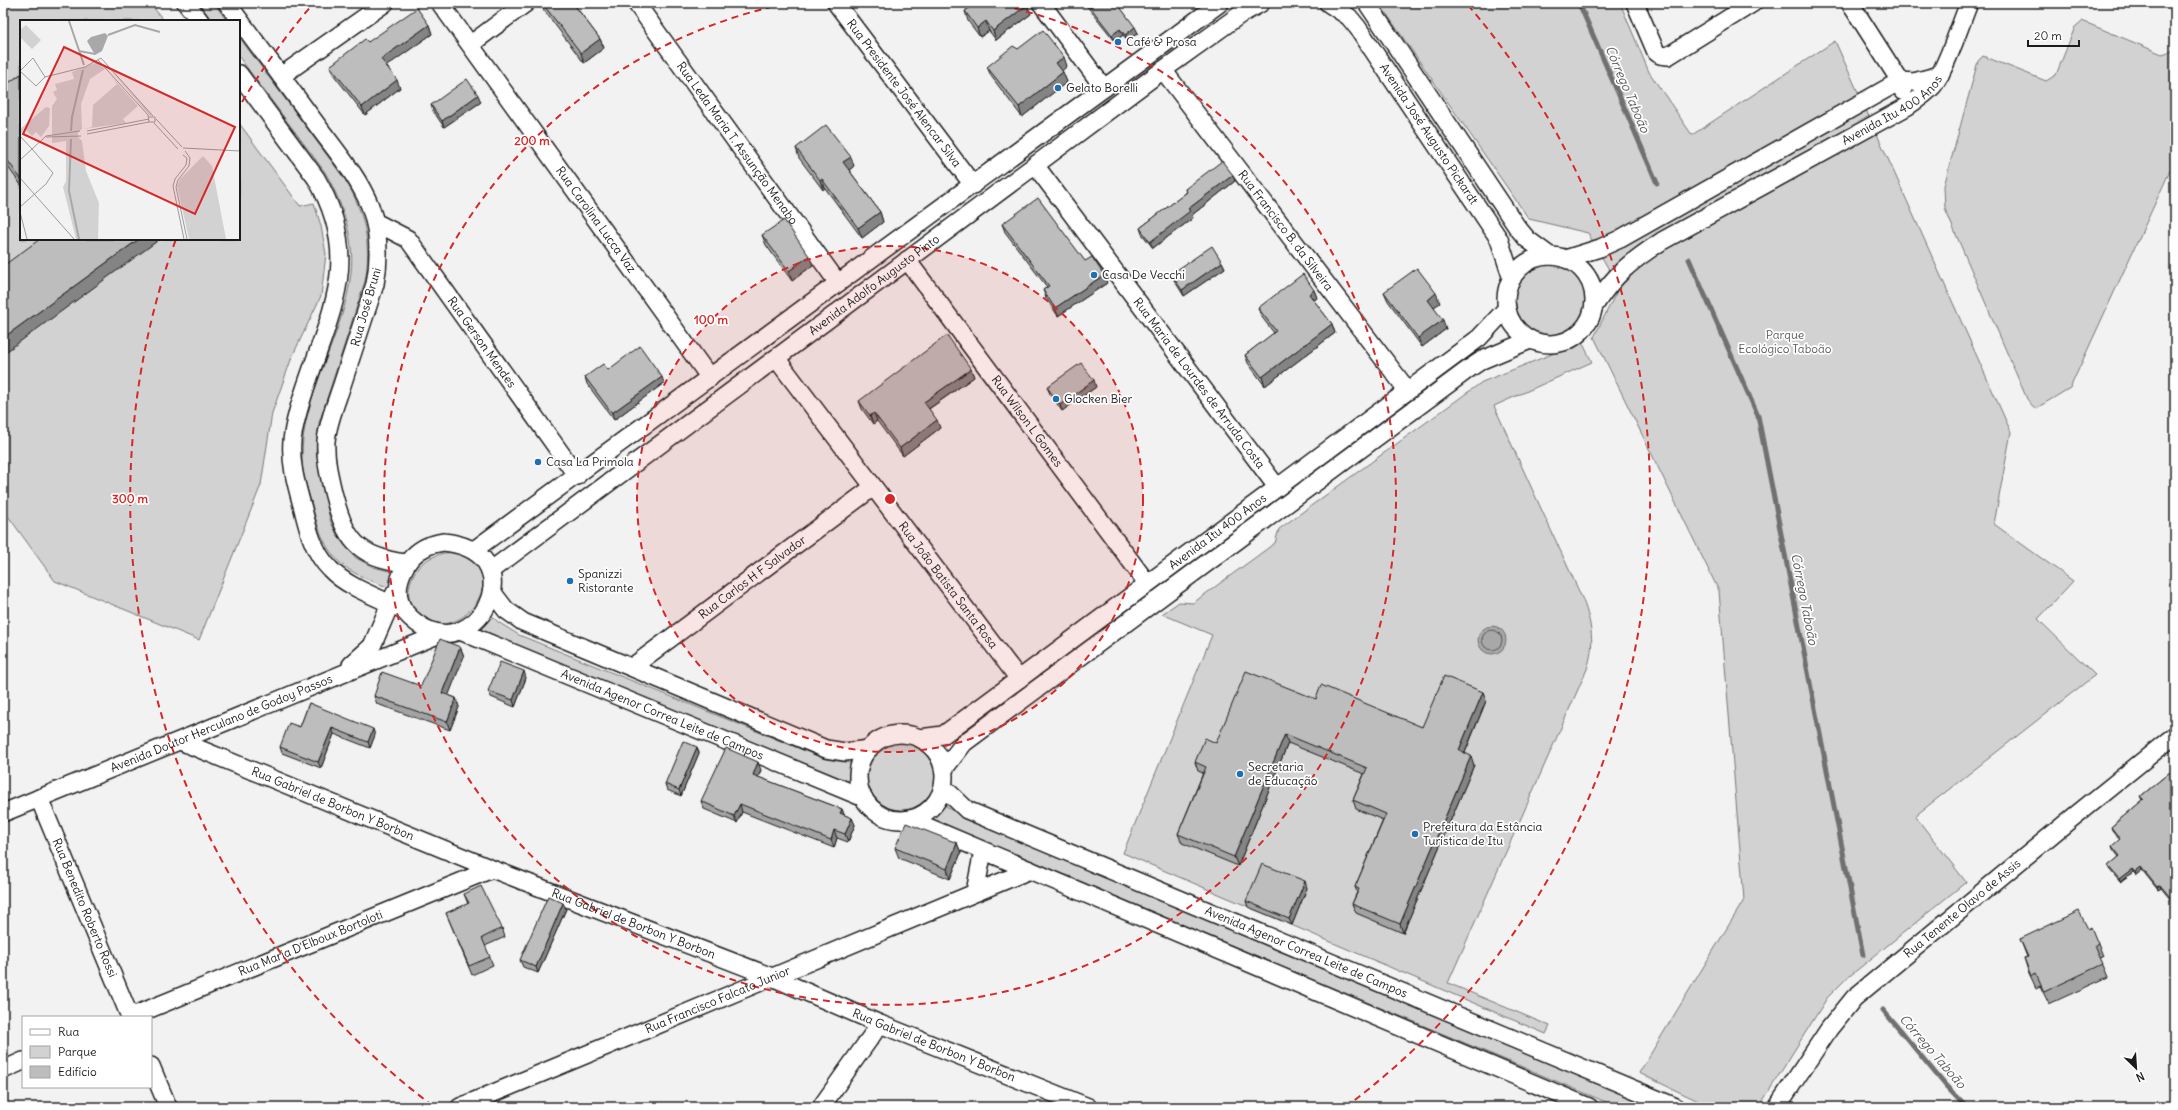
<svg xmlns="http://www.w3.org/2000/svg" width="2178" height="1110" font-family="Delius,sans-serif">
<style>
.green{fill:#d2d2d2;stroke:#777}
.water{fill:#a8a8a8;stroke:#707070}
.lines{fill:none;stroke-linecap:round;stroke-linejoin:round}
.shore{stroke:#545454;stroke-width:1}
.stream{stroke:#707070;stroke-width:5}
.minor-casing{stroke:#1c1c1c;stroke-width:20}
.minor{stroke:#fff;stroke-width:17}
.wall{fill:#a3a3a3;stroke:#1c1c1c}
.shaded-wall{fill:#848484;stroke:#1c1c1c}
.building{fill:#bdbdbd;stroke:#1c1c1c}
.ring{fill:none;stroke:#d62828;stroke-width:2;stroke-dasharray:7 5}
.poi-dot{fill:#1f6fb2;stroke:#fff;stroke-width:1.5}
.labels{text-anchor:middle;stroke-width:3.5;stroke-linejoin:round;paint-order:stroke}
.poi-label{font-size:12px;fill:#1c1c1c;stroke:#fff;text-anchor:start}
.street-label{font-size:12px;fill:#1c1c1c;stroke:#fff}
.park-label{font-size:12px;fill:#5c5c5c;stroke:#fff}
.water-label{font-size:13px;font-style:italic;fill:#5b5b5b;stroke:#fff}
.inset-river{fill:none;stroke:#a8a8a8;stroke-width:2}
.inset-road{fill:none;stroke:#9c9c9c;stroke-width:1}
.view{fill:#d62828;fill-opacity:0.15;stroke:#d62828;stroke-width:2}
.inset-edge{fill:none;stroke:#1c1c1c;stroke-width:2}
.centre{fill:#d62828;stroke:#fff;stroke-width:2}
.ring-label{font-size:12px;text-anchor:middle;font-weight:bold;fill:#d62828;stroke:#fff;stroke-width:3.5;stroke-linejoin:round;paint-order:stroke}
</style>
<rect width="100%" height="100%" fill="#f2f2f2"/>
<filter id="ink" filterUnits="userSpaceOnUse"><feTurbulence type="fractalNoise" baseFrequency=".025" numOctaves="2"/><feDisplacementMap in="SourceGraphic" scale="8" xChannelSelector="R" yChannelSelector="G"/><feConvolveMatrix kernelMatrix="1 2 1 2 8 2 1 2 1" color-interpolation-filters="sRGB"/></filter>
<g filter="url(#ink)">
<!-- green -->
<path class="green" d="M3,3H150L164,21H21V239H239V123L300,206L314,203L321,226L326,254L321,296L292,357L272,413L261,485L199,640L55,581L3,509Z
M199,3H214L227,21H212Z
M1379,3H1620L1649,72L1692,135L1835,41L2011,432L1994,524L2073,581L2038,619L2095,675L1915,816L1966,882L1846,979L1827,998L1759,1107H1711L1639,1073L1744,900L1719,591L1594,337L1619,287L1588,233L1529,219Z
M2082,21L2162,54L2172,51L2175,43V160L2070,388L2035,409L2027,399L1945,209L1944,186L1978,61L1983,56L2046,81L2056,75L2075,27Z
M239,37L344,178C364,210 372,244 365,281L319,423L316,452L330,520L337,535L356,558L373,567L393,572L390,588C341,570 327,561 313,509C309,493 302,476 302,459C301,394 344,337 351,273C355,238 342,202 325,172L239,57Z
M1514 300a36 36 0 1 1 72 0a36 36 0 1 1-72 0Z
M1582,342L1592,362L1494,406L1583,600C1592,624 1595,645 1587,669L1448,983L1550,1026L1546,1034L1123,853L1212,635L1162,614L1179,602L1193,603L1275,543L1279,529L1482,382Z
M443,553C449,553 459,551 464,553C512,575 461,644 422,619C402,606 406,576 424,562C429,558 437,555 443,553Z
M490,614L498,622L519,635L825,759L851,763L850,783L479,631Z
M867 776a34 34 0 1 1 68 0a34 34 0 1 1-68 0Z
M945,805L953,811L1655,1107H1618L929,819Z"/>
<!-- water -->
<path class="water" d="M1478 640a14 14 0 1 1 28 0a14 14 0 1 1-28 0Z"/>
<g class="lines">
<!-- shore -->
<path class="shore" d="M1482 640a10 10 0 1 1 20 0a10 10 0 1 1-20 0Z"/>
<!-- stream -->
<path class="stream" d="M1579,3L1657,183
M1689,259L1758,416L1863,955
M1883,1010L1946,1086L1966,1107"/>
<!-- minor casing -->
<g class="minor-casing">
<g id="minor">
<path d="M186,3L200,21"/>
<path d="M227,3C257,44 287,84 317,125C336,151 358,176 370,206C379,231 380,258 375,284C364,318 353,351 342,385C336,403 328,422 326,441C325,459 329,475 333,492C345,539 356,557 406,563"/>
<path id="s1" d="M440,3L710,378"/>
<path id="s2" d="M636,3L838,283"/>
<path id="s3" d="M836,3L973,185"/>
<path d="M1041,3L1104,88"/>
<path id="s4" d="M1328,3L1349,17L1358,28L1499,239L1512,279"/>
<path d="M1367,3L1517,227L1527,239L1550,256"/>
<path d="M1635,3L1656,52L1660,55L1668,56L1753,3"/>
<path d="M1850,3L1900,81L1903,91"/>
<path d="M471,44L526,3"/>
<path id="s5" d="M1163,70L1408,391"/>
<path d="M239,74L316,178C362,257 332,308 306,386C300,404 294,422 292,441C290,465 297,487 303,509C308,530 314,553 330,569C348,588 380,598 404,610"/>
<path d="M281,76L385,3"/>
<path id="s6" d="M1035,165L1277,487"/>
<path id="s7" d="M375,222L408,239L577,476"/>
<circle cx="1550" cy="300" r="44"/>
<path d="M1565,259L1600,248L1620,239L1900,81L1914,82L1940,75"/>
<path id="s8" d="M907,260L1147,583"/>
<path id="s9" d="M1594,306C1615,274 1630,262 1662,241L1908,106C1917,100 1926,94 1933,86C1946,69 1960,25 1969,3"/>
<path id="s10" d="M776,358L1019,679"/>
<path d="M443,542C531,550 485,653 429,630C419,626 412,620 405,612C389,589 404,556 428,546C433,544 438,543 443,542Z"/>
<path d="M474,550L1220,3"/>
<path id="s11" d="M490,571L1163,70L1241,14L1261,3"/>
<path d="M493,593L506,610L523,622L826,749L845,752L869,749"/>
<path id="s12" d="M460,631L864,798"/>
<path d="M351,665L372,646L395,593"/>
<path id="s13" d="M632,667L872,488"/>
<circle cx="901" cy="777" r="43"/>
<path id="s14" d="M920,738L943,735L1019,679L1479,338L1507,308"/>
<path id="s15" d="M180,741L492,869L772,977L880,1024L1088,1107"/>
<path d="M944,769L964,743L1470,368L1482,360L1530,340"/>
<path id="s16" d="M943,787L967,810L1676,1107"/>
<path id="s17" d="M39,798L130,1017"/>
<path id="s18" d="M3,813L440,634"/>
<path d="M909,819L1589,1107"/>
<path d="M975,892L983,851"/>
<path id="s19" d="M130,1017L492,869"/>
<path d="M151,1066L168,1107"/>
<path d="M3,1070L23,1061"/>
<path id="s20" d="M460,1107L1030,870"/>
<path d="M821,1107L880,1024"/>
<path id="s21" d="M1777,1107L1829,1029L1854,998L2066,823L2175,735"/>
</g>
</g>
<!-- minor -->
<use href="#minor" class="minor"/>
</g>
<!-- wall -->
<path class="wall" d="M541,3H573L600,39L604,48L584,63L543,9Z
M968,3H1026L1027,5L1031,14L996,40L989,31L980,37L968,21L965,11L970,7Z
M1086,3H1117L1138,33L1127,41L1123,35L1115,41L1086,5Z
M429,25L432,34L386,66L400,88L365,115L333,74L330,66L368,42Z
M1018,49L1067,66L1062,71L1067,82L1022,117L991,76L987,67Z
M21,74V185L3,160V87Z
M481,102L444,127L433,111L431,105Z
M796,148L854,166L849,170L880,212L883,222L862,238L825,188L823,190L799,158Z
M1235,181L1192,215L1193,218L1153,248L1142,234L1140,228L1186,193L1185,189Z
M1002,224L1085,261L1107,283L1058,316L1046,298L1043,290L1047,287L1005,232Z
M762,235L813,265L792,281L766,245Z
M1222,262L1225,268L1184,296L1174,280L1171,274Z
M1314,290L1317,298L1314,301L1332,324L1335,333L1265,386L1248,363L1245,355L1274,333L1261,316L1258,308Z
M1384,292L1440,303L1433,307L1446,329L1422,347L1388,301Z
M971,369L974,377L929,409L940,428L903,456L877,421L873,424L862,409L859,401Z
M608,370L664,383L614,420L587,384L585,377Z
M1047,387H1096L1062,411L1050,394Z
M460,647L464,656L448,695L456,698L459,707L450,730L377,704L374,696L421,686Z
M526,678L515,707L491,697L488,691Z
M1483,692L1486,701L1465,753L1474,765L1403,933L1356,913L1352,904L1357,892L1355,887L1383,820L1356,809L1353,800L1364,774L1288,743L1238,866L1182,843L1178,834L1203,773L1198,771L1195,762L1216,743L1316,699L1422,727Z
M309,703L375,735L370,748L334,734L321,768L282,753L280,747L300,727Z
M697,747L699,753L681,796L667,790L665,784Z
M2175,768V905L2161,888L2158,890L2142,870L2136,875L2133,872L2120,882L2109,869L2108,866L2119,857L2113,849L2112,846L2120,840L2112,830L2111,827L2143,800L2141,796Z
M761,770L758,777L842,809L844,815L852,818L855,825L848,842L837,838L834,848L742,812L737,823L704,809L701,801Z
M957,843L961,853L950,879L899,858L895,848Z
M1307,888L1292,925L1248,907L1246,901Z
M464,894L502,928L505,937L485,946L493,965L472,975L446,913L468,904Z
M566,909L538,973L523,967L520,960Z
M2088,929L2098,944L2103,957L2100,958L2108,977L2049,1004L2040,986L2036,988L2028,971L2024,958L2027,957L2020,939Z"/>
<!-- shaded-wall -->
<path class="shaded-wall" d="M1027,5L1031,14L996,40L993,31Z
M986,21L989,31L980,37L977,28Z
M429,25L432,34L384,68L381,59Z
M1135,27L1138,33L1127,41L1125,35Z
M1120,29L1123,35L1115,41L1112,35Z
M600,39L604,48L584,63L581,53Z
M1064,57L1067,66L1060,73L1056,63Z
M1063,72L1067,82L1022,117L1019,107Z
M397,80L400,88L365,115L362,107Z
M478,95L481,102L444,127L442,121Z
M851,157L854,166L847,172L843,162Z
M1233,175L1235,181L1192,215L1193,218L1153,248L1150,242L1188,209Z
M822,179L825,188L823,190L820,180Z
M880,212L883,222L862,238L858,228Z
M139,239H160L3,354V338Z
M809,256L813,265L792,281L789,271Z
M1222,262L1225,268L1184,296L1182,290Z
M1104,275L1107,283L1058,316L1055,308Z
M1314,290L1317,298L1312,302L1309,294Z
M1436,293L1440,303L1431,309L1428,300Z
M1443,320L1446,329L1422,347L1418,338Z
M1332,324L1335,333L1265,386L1262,377Z
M971,369L974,377L927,410L924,402Z
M662,377L664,383L614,420L612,413Z
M1094,380L1096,387L1062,411L1060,405Z
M874,413L877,421L873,424L870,416Z
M937,420L940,428L903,456L900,448Z
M460,647L464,656L446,702L442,693Z
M524,671L526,678L515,707L513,700Z
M1483,692L1486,701L1462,759L1459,750Z
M456,698L459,707L450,730L447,722Z
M332,728L334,734L321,768L318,762Z
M373,729L375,735L370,748L368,742Z
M1285,734L1288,743L1238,866L1234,857Z
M697,747L699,753L681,796L679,790Z
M1471,756L1474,765L1403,933L1400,924Z
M758,762L761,770L756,782L753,775Z
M740,804L742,812L737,823L734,816Z
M842,809L845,817L840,813Z
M852,818L855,825L848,842L845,834Z
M834,830L837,838L834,848L831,840Z
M957,843L961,853L950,879L947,869Z
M2141,867L2142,870L2136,875L2135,872Z
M2132,869L2133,872L2120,882L2119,879Z
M1305,881L1307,888L1292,925L1289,919Z
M2160,885L2161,888L2158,890L2157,887Z
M563,903L566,909L538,973L536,967Z"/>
<!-- building -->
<path class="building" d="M542,3H573L600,39L581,53Z
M970,3H1026L1027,5L993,31L986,21L977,28L965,11L972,6Z
M1087,3H1117L1135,27L1125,35L1120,29L1112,35Z
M417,8L429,25L381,59L397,80L362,107L330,66L365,39L368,42Z
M1043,30L1064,57L1056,63L1063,72L1019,107L987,67L1013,46L1018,49Z
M21,74V179L3,154V87Z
M467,79L478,95L442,121L431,105Z
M826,125L851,157L843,162L880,212L858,228L822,179L820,180L796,148Z
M1222,161L1233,175L1188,209L1190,211L1150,242L1140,228L1187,192L1185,189Z
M1038,198L1085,261L1092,257L1104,275L1055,308L1043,290L1049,286L1002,224Z
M784,220L809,256L789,271L762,235Z
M40,239H139L3,338V266Z
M1212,246L1222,262L1182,290L1171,274Z
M1417,268L1436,293L1428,300L1443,320L1418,338L1384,292Z
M1303,274L1314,290L1309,294L1332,324L1262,377L1245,355L1276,331L1258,308Z
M947,335L971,369L924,402L937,420L900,448L874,413L870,416L859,401Z
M640,346L662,377L612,413L585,377L603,364L608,370Z
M1081,363L1094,380L1060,405L1047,387Z
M440,639L460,647L442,693L456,698L447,722L374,696L382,672L421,686Z
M500,662L524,671L513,700L488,691Z
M1246,671L1316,699L1321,685L1422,727L1444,676L1483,692L1459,750L1471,756L1400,924L1352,904L1359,889L1355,887L1386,814L1353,800L1367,768L1285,734L1234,857L1178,834L1206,767L1195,762L1205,738L1216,743Z
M309,703L373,729L368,742L332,728L318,762L280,747L289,723L300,727Z
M683,741L697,747L679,790L665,784Z
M726,748L758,762L753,775L842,809L840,813L852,818L845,834L834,830L831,840L740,804L734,816L701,801Z
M2175,768V903L2160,885L2157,887L2141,867L2135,872L2132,869L2119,879L2108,866L2120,856L2112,846L2120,839L2111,827L2144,799L2141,796Z
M906,823L957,843L947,869L895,848Z
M1262,864L1305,881L1289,919L1246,901Z
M481,886L502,928L482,938L490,957L469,966L446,913L469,903L464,894Z
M548,896L563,903L536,967L520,960Z
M2079,911L2088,929L2091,927L2098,944L2095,946L2103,964L2044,992L2036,974L2031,976L2024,958L2028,957L2020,939Z"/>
</g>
<!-- distance rings -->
<circle cx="890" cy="499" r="253" fill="#d62828" fill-opacity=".12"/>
<g class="ring">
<circle cx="890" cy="499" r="253"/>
<path d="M991 3A506 506 0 1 1 789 3"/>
<path d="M433 1106A760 760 0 0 1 176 239M242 102A760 760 0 0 1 312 5M1468 5A760 760 0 0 1 1347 1106"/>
</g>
<!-- markers -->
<g class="poi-dot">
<circle cx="1118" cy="42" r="4"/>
<circle cx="1058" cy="88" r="4"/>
<circle cx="1094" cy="275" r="4"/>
<circle cx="1056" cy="399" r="4"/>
<circle cx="538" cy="462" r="4"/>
<circle cx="570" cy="581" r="4"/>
<circle cx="1240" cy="774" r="4"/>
<circle cx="1415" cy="834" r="4"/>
</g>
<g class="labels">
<!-- poi labels -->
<g class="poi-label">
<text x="1126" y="46">Café &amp; Prosa</text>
<text x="1066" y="92">Gelato Borelli</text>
<text x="1102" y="279">Casa De Vecchi</text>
<text x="1064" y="403">Glocken Bier</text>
<text x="546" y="466">Casa La Primola</text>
<text x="578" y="578">Spanizzi<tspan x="578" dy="14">Ristorante</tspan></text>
<text x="1248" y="771">Secretaria<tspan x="1248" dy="14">de Educação</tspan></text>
<text x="1423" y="831">Prefeitura da Estância<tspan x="1423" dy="14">Turística de Itu</tspan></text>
</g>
<!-- street labels -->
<g class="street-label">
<text dy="4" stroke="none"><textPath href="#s3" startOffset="113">Rua Presidente José Alencar Silva</textPath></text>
<text dy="4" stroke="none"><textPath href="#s9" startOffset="360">Avenida Itu 400 Anos</textPath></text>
<text dy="4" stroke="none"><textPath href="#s4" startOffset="167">Avenida José Augusto Pickardt</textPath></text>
<text dy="4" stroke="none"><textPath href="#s2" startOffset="173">Rua Leda Maria T. Assunção Menabo</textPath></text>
<text dy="4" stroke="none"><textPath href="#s1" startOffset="267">Rua Carolina Lucca Vaz</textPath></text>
<text dy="4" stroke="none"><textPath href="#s5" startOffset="202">Rua Francisco B. da Silveira</textPath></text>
<text dy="4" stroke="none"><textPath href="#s11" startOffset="479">Avenida Adolfo Augusto Pinto</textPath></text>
<text transform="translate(366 307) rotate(-74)" y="4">Rua José Bruni</text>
<text dy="4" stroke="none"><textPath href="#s7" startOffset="164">Rua Gerson Mendes</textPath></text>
<text dy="4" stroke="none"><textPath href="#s6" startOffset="273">Rua Maria de Lourdes de Arruda Costa</textPath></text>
<text dy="4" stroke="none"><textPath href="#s8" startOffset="201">Rua Wilson L Gomes</textPath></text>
<text dy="4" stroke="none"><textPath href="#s14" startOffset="365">Avenida Itu 400 Anos</textPath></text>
<text dy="4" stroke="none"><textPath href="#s13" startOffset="150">Rua Carlos H F Salvador</textPath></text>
<text dy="4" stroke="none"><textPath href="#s10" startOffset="285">Rua João Batista Santa Rosa</textPath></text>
<text dy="4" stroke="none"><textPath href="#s12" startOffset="219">Avenida Agenor Correa Leite de Campos</textPath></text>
<text dy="4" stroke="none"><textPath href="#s18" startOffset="236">Avenida Doutor Herculano de Godoy Passos</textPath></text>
<text dy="4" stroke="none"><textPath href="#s15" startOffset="165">Rua Gabriel de Borbon Y Borbon</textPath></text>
<text dy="4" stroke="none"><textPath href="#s17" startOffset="119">Rua Benedito Roberto Rossi</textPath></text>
<text dy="4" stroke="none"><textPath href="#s21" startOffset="274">Rua Tenente Olavo de Assis</textPath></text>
<text dy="4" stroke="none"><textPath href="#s15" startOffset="489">Rua Gabriel de Borbon Y Borbon</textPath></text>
<text dy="4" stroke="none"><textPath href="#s19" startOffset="195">Rua Maria D'Elboux Bortoloti</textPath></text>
<text dy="4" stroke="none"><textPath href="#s16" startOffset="401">Avenida Agenor Correa Leite de Campos</textPath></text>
<text dy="4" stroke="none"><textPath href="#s20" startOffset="279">Rua Francisco Falcato Junior</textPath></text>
<text dy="4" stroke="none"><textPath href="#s15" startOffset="813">Rua Gabriel de Borbon Y Borbon</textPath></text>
</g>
<!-- park labels -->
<g class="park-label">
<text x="1785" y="339">Parque<tspan x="1785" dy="14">Ecológico Taboão</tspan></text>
</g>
<!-- water labels -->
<g class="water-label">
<text transform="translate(1628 89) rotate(67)" y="5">Córrego Taboão</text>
<text transform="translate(1805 599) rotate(79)" y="5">Córrego Taboão</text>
<text transform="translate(1933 1051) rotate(49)" y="5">Córrego Taboão</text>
</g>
</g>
<!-- overview -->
<g transform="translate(20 20)">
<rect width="220" height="220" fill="#f2f2f2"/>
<path d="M6,5L21,20L12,29L0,17V10ZM82,40L132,95L130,96ZM78,42L85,49L70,59L61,84L62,109L58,112V117L62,121L66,151L79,183L78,219H56L43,167L46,161V121L32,123V86L37,79L33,72L37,70L35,64L54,59L52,52ZM91,56L118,86L103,99L106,103L63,109L72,107L73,85L97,64ZM26,87L30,88L29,106L21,117L16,112L12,116L6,110L0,114V109ZM183,136L192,146L206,219H169L157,166L160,159Z" fill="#d2d2d2"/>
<path d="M85,13L88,16L82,31L75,35L67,21L71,17Z" fill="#a8a8a8"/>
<path class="inset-river" d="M49,1L64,45M88,15L115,5L140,12M59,31L75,34M51,111L52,97L63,50M51,119L49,171L59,219"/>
<path class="inset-road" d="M78,40L128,95L129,102H135V97H129M0,51L16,66L25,57L65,47L81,38L133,96M0,51L13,38L25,57M136,99L162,127M134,103L158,129M67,111L129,99M67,114L129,102M0,116L12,129L0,140M26,117L61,116M163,128L220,131M165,131L170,138L169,146L158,160L156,167L167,219M163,135L167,138L166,145L155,159L153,166L164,219M0,158L54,219M0,187L26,164L33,153L12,129L26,116L60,111M0,192L7,219"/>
<path class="view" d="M44,27L215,107L175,194L3,114Z"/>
<rect width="220" height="220" class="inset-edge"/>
</g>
<circle cx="890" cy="499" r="6" class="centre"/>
<g class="ring-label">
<text x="532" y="145">200 m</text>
<text x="711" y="324">100 m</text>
<text x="130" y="503">300 m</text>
</g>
<!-- margin -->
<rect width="2178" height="1110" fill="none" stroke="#fff" stroke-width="16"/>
<rect x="8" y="8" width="2162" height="1094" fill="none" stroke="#1c1c1c" stroke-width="1.5" filter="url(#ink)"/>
<!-- legend -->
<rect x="22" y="1016" width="130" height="72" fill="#ffffff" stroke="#a4a4a4"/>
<rect x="30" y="1029" width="20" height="6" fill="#ffffff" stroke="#a4a4a4"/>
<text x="58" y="1036" font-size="12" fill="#1c1c1c">Rua</text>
<rect x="30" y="1046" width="20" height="12" fill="#d2d2d2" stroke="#a4a4a4"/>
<text x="58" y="1056" font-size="12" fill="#1c1c1c">Parque</text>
<rect x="30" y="1066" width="20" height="12" fill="#bdbdbd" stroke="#a4a4a4"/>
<text x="58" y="1076" font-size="12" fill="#1c1c1c">Edifício</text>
<!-- north arrow -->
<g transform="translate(2136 1068) rotate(155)" stroke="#ffffff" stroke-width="3" paint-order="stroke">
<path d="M0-3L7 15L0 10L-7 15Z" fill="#1c1c1c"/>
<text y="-6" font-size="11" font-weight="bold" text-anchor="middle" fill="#1c1c1c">N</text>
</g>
<!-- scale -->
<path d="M2028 40v6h51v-6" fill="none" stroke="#1c1c1c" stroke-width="2"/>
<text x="2034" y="40" font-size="12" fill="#1c1c1c" stroke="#ffffff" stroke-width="3" paint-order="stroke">20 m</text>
</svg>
